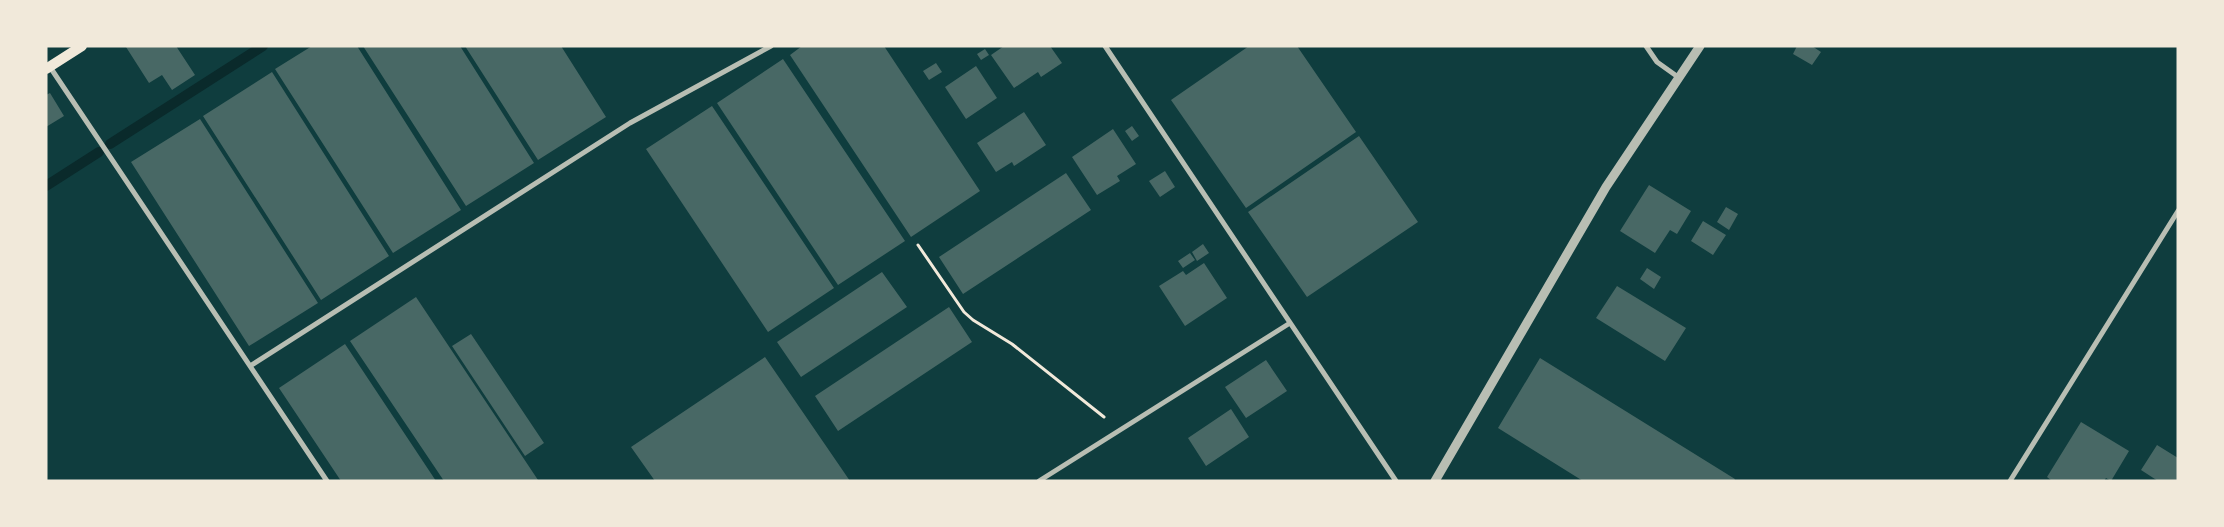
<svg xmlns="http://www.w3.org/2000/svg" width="2224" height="527" font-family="Spectral,serif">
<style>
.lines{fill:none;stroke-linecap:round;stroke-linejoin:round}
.stream{stroke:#0a2a2b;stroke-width:10}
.building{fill:#486865}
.path{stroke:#f1e9da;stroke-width:3}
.minor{stroke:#b8beb3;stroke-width:5}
.tertiary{stroke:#b8beb3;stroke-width:9}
.secondary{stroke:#f1e9da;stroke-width:10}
</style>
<rect width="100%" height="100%" fill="#0f3d3e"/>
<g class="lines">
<!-- stream -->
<path class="stream" d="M110,144L263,46
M46,186L99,152"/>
</g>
<!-- building -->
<path class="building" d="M127,46H176L195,75L172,90L162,75L149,83L126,47Z
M312,46H357L461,210L393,253L275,69Z
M363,46H460L534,163L466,206Z
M465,46H561L606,117L538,160Z
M802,46H884L980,191L911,237L790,55Z
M1004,46H1050L1062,63L1041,77L1038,72L1014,88L991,55Z
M1249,46H1297L1356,132L1246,208L1171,100Z
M1797,46H1812L1821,52L1812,65L1793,54Z
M985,49L989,55L981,60L977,54Z
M783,59L905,241L838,285L717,103Z
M936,63L942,72L929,80L923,71Z
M976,66L997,98L966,119L945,87Z
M272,72L389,256L321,300L203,116Z
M50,93L64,116L46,127V95Z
M712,106L834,288L768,332L646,149Z
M1024,112L1046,145L1014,166L1012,162L996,172L977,143Z
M200,119L318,303L249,346L131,162Z
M1132,126L1139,136L1132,141L1125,131Z
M1113,129L1136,164L1117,176L1120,181L1097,195L1072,157Z
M1359,136L1418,222L1307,297L1248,212Z
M1165,171L1175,187L1160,197L1149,181Z
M1066,173L1091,210L963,294L939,257Z
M1649,185L1691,211L1677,234L1670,230L1655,253L1620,231Z
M1726,207L1738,214L1729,230L1717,222Z
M1703,221L1726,235L1713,255L1691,241Z
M1203,244L1209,253L1197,261L1192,252Z
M1190,253L1195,260L1183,268L1178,261Z
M1204,263L1227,298L1185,326L1159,286L1183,271L1186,275Z
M1647,268L1661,277L1654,289L1640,279Z
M882,272L907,307L801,377L777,342Z
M1617,286L1686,328L1665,361L1596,318Z
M416,297L538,480L536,481H444L350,341Z
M949,307L972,342L838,431L815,396Z
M471,334L544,443L525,456L452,346Z
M345,344L436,481H341L279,388Z
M765,357L850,481H655L631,447Z
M1540,358L1735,479L1734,481H1583L1498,428Z
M1266,360L1287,391L1246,418L1225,387Z
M1231,409L1249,437L1206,466L1188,438Z
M2081,422L2129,451L2111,481L2106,478L2104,481H2052L2047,477Z
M2157,445L2178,458V481H2158L2141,470Z"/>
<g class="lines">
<!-- path -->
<path class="path" d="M918,245L964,312L973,320L1012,344L1104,417"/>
<!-- minor -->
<path class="minor" d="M1105,46L1396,481
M1646,46L1657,62L1678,77
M50,67L327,481
M250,366L630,123L771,46
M1039,481L1290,323
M2010,481L2178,211"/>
<!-- tertiary -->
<path class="tertiary" d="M1435,481L1606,187L1700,46"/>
<!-- secondary -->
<path class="secondary" d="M46,69L82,46"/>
</g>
<!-- border -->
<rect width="2224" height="527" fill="none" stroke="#f1e9da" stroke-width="95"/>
</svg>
